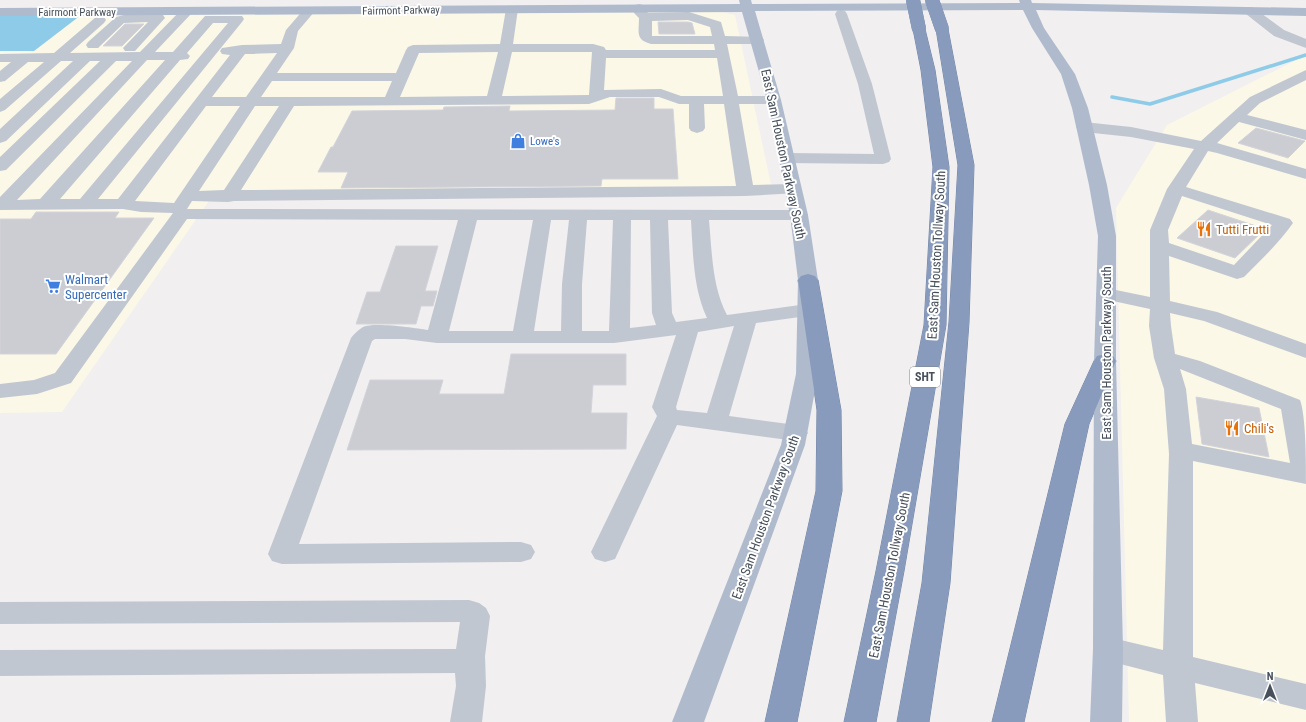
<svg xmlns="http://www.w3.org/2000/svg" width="1306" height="722" font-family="'Roboto Condensed',sans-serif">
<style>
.commercial{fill:#fbf8e8}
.water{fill:#8dcbe9}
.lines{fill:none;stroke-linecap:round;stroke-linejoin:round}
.stream{stroke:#8dcbe9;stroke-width:3.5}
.building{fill:#cccdd3;stroke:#d3d4da}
.highway-casing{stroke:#7386a8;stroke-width:1}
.minor{fill:#c0c7d0;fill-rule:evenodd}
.major{fill:#afbbcd;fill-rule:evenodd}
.highway{fill:#889bbc;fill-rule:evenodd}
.highway-bridge-casing{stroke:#7386a8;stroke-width:14;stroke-linecap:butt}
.highway-bridge{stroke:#889bbc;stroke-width:14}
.labels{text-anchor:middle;stroke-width:4;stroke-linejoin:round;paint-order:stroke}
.far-street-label{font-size:11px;fill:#47505b;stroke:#fff}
.far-shop-label{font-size:11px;fill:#366cbe;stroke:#fff;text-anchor:start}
.shield{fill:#fff;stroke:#7e848c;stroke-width:1}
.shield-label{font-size:12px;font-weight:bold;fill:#47505b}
.street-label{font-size:13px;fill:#47505b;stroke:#fff}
.food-label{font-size:13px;fill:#c56008;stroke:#fff;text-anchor:start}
.shop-label{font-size:13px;fill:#366cbe;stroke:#fff;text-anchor:start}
</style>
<rect width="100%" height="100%" fill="#f1efef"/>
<!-- commercial -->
<path class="commercial" d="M718,11L735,15L773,194L211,198L62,412L0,413V51H34L81,15Z
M1306,55V722H1129L1116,208L1167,125Z"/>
<!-- water -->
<path class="water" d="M0,15H81L34,51H0Z"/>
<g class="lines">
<!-- stream -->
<path class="stream" d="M1112,97L1150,104L1306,55"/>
</g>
<!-- building -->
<path class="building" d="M658,22H688L692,23L695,34H659Z
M125,24H144L122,46H103Z
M616,98H654V109H673L678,179H602L601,186L341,188L348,172H318L331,147H333L352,111L443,110L444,107L510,106L509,111L615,110Z
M1256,128L1305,141L1288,158L1238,143Z
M1208,210L1265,229L1235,258L1177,238Z
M36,212H119L115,218H154L56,354H0V219H31Z
M396,246H438L425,291H437L433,306H421L416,324H356L367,292H380Z
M511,354H626V385H593L591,413H627L626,449L347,450L370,380H443L439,394H504Z
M1196,397L1259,408L1269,457L1202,444Z"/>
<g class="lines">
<!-- highway casing -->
<g class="highway-casing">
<path id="highway" d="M919,25L924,26L925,29L935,70L949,167L946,325L904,571L876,722H844L876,571L924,325L933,167L921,70L913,29L914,26Z
M942,25L947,26L948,29L974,165L969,322L950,583L929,722H897L922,583L949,322L958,165L936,29L937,26Z
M808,274L815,276L818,280L841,410L842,491L797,722H765L816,491L817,410L798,280L801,276Z
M1105,354L1113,356L1116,361L1089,424L1024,722H992L1065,424L1094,361L1097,356Z"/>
</g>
<!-- minor -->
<path class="minor" d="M639,4L643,5L648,13L689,12L721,22L725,36L762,37L764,40L762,43L757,44H727L738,96H774L779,97L781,100L779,103L774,104H739L753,185L792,184L798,185L801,189L798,193L745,196L234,201L228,202L192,201L187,209L799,210L805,211L808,215L805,219L799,220H709C712,252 712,287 727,315L807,304L814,306L817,310L814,314L807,316L756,323L729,416L796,425L804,427L808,433L804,439L796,441L677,425L615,559L605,562L595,559L591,552L657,416L652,407L676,335L614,343H437L405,339H375L372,341L299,544L521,542L531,545L535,552L531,559L521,562L282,564L272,561L268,554L351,338C354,334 358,330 363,327C375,322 414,328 428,330L458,220L187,219L71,383L37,394L0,398V384L34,380L55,373L173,213L141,212L123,209L0,210V197L132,61H116L6,170L0,171V157L100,61H90L6,141L0,143V129L73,61H61L5,110L0,112V99L44,62H28L5,81L0,82V71L11,62H0V54L54,53L96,17H104L106,20L104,23L70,53L140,52L183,8H191L193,11L191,14L155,52H173L205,16H242L244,19L242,22L98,199H118L230,55L222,54L220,51L222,48L242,45L281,44L286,30L305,8H313L315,11L298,31L294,48L277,73H396L406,50L408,47L413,45L500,44L506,9L508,6H516L518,9L513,44H593L604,47L606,50H715L714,44H651C635,40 639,32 639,18L634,13L633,8L635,5ZM688,20L710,27L712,36H652V21ZM213,23H228L80,199H60L180,60L188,59L190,56L187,53ZM498,52L487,96L400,97L419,53ZM512,52H592L589,95L502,96ZM277,53L246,97H212L245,54ZM606,58H717L723,96H681L661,89L604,90ZM147,60H165L40,199L17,200ZM272,81H392L385,97H261ZM610,97H659L679,104H689V128L691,131L697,133L703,131L705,128L704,104H724L736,186L241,190L294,106L589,104ZM206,106H240L174,203L135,201ZM255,106H279L224,190L199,191ZM477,220H533L513,331H449ZM551,220H569L562,284L561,331H534ZM587,220H613L609,331H582V284ZM631,220H650L652,313L656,325L630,328ZM668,220H691C693,253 693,288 707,318L676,322L672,313ZM734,326L707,413L677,410L676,407L698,332Z
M1250,7L1254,8L1284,30L1306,39V48L1274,36L1246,14L1244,11L1246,8Z
M841,10L845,11L847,14L872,84L891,159L889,162L883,164L787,163L781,161L779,158L781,155L787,153L874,154L858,84L835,14L837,11Z
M128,14H159L163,15L165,18L135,51H125L123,48L148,22L124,23L98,48H88L86,45L88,42L116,17Z
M1306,70V80L1260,103L1247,115L1306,130V140L1239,122L1217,143L1306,169V179L1217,153L1208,151L1186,187L1290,219L1293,223C1279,243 1261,260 1244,277L1237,279L1169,256L1170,301L1217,312L1306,344V358L1204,321L1170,313L1171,326L1175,354L1200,361L1300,400C1306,416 1306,463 1306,484L1193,461V657L1306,684V710L1195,683L1198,722H1166L1163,675L1097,658L1093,649L1097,640L1108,637L1163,650L1169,454L1164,389L1154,358L1149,326L1150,309L1099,298L1096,294L1099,290L1106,288L1150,297V230L1167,189L1194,149L1131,137L1084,132L1078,130L1076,127L1078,124L1084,122L1131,127L1201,141L1250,97ZM1182,196L1272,225L1234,265L1169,243L1168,230ZM1180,369L1281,409L1290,463L1192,444L1186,389Z
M469,600L479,603L486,608L490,616L485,656L486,686L482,722H450L456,686L455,673L0,676V650L456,649L460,622L0,624V602Z"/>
<!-- major -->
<path class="major" d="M739,0H751L752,4L1020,3L1019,0H1031L1032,3L1306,8V16L1036,10L1044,28L1075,74L1088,108L1107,185L1116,236V361L1123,649L1122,722H1090L1093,649L1094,361L1098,236L1089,185L1072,108L1061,74L1032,28L1023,10L755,11L781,100L808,215L818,280V374L805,445L704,722H672L781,445L796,374L798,280L790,215L767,100L742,12L0,16V8L740,4Z"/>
<!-- highway -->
<use href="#highway" class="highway"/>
<!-- highway-bridge casing -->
<g class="highway-bridge-casing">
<path id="highway-bridge" d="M913,0L919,29
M932,0L942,29"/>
</g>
<!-- highway-bridge -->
<use href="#highway-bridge" class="highway-bridge"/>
</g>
<!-- icons -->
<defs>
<g id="shop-bare" transform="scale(1.2)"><path d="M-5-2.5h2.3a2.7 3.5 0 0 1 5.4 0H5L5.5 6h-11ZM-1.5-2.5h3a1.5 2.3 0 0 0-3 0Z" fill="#3f7fe0" stroke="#fff" stroke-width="2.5" paint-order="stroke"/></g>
<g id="restaurant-bare" transform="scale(1.2)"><path d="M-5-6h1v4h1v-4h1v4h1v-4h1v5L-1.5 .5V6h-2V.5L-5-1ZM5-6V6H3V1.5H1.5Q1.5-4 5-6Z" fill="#e8710a" stroke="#fff" stroke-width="2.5" paint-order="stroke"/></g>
<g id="supermarket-bare" transform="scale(1.2)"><path d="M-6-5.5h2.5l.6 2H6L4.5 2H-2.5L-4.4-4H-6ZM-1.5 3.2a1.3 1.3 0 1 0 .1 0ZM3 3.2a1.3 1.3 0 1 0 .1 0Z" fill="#3f7fe0" stroke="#fff" stroke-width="2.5" paint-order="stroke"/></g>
</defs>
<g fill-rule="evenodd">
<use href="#shop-bare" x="518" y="141"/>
<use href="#restaurant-bare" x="1204" y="229"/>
<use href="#supermarket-bare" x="53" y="286"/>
<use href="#restaurant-bare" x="1232" y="428"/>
</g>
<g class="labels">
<!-- far-street labels -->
<g class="far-street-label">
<text transform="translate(401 10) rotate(-1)" y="4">Fairmont Parkway</text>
<text x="77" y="16">Fairmont Parkway</text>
</g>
<!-- far-shop labels -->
<g class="far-shop-label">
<text x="530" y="145">Lowe's</text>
</g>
<!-- shield labels -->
<rect class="shield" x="910" y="367" width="30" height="20" rx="3"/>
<g class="shield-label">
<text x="925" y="381">SHT</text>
</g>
<!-- street labels -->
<g class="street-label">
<text transform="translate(784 154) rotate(78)" y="5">East Sam Houston Parkway South</text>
<text transform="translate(936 255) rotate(-87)" y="5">East Sam Houston Tollway South</text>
<text transform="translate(1106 353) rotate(-90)" y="5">East Sam Houston Parkway South</text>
<text transform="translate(765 517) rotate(-70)" y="5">East Sam Houston Parkway South</text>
<text transform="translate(889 575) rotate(-79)" y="5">East Sam Houston Tollway South</text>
</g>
<!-- food labels -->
<g class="food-label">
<text x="1216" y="234">Tutti Frutti</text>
<text x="1244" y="433">Chili's</text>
</g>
<!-- shop labels -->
<g class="shop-label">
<text x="65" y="284">Walmart<tspan x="65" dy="15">Supercenter</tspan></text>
</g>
</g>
<!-- north arrow -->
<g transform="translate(1270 686)" stroke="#ffffff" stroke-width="3" paint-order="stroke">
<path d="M0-3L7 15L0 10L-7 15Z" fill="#47505b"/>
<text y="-6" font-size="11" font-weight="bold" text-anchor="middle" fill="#47505b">N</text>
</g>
</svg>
